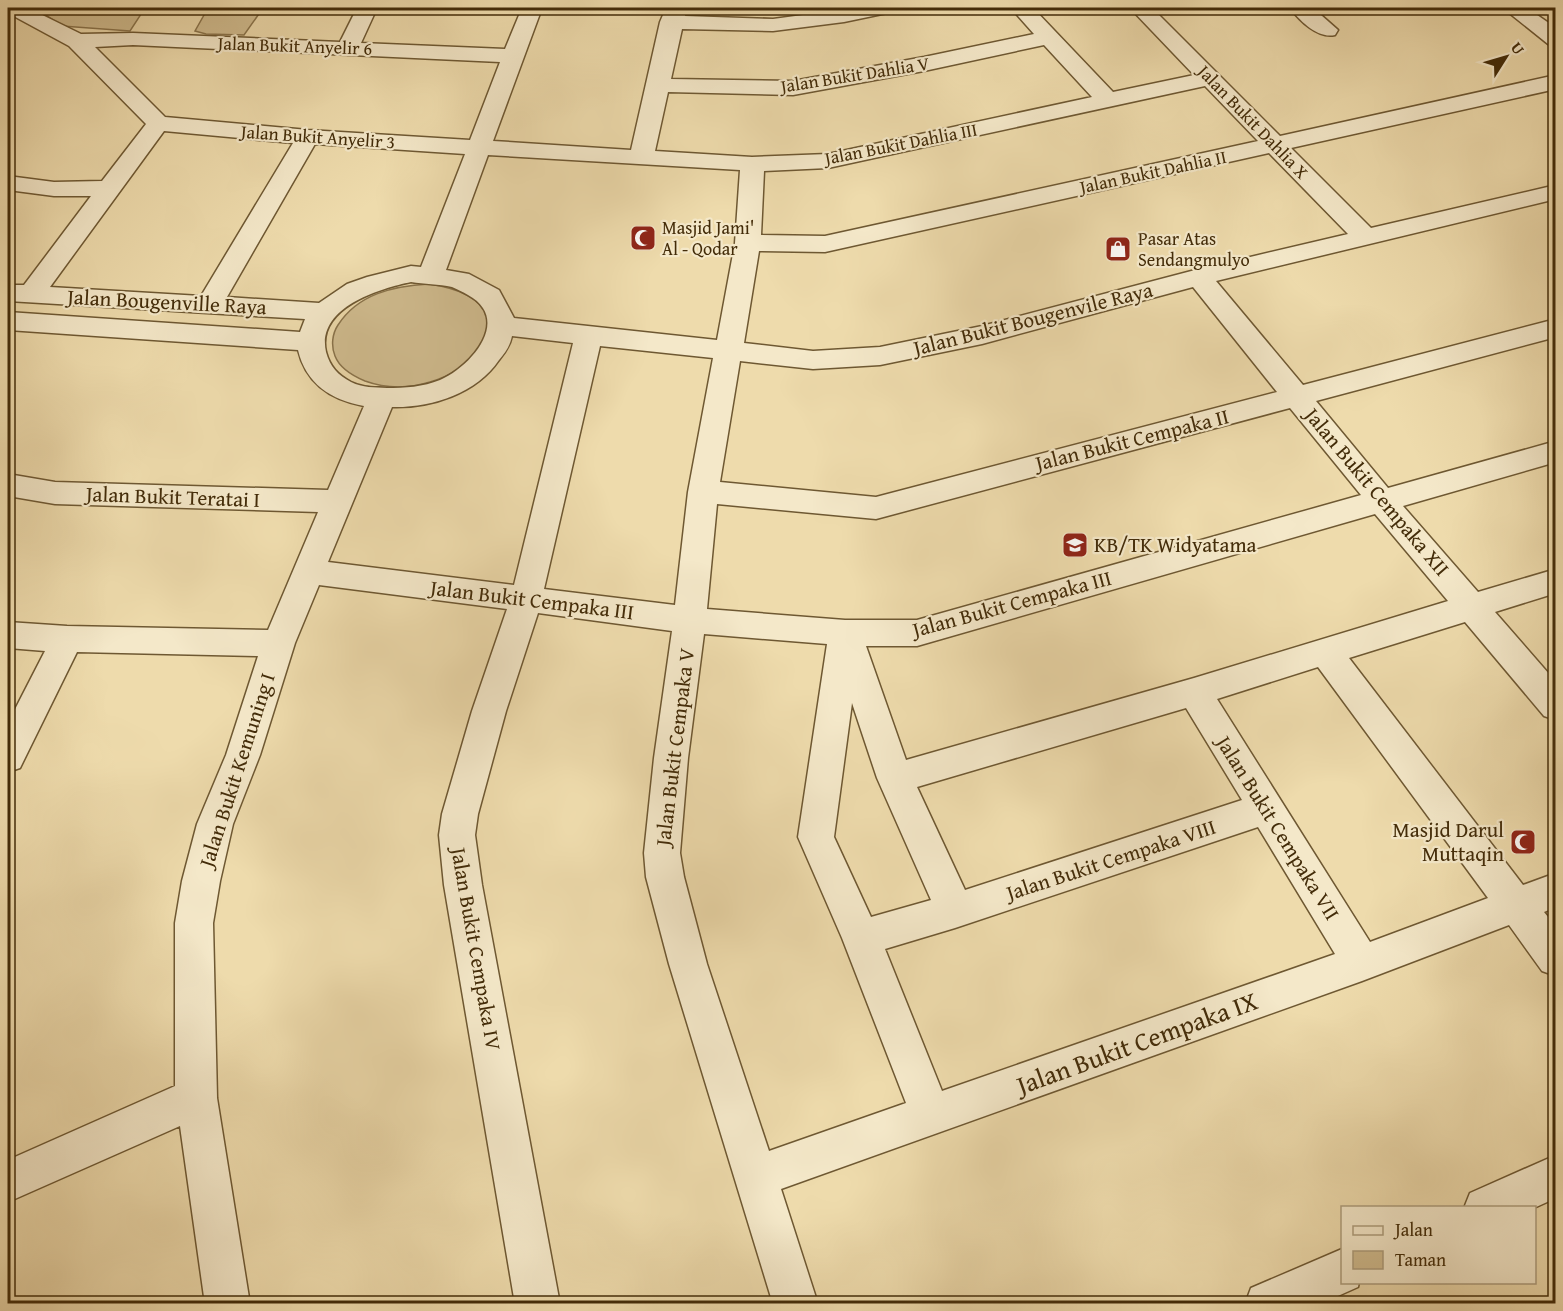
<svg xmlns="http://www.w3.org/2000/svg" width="1563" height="1311" font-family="'Gentium Book Plus',serif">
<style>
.green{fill:#d1bd90;stroke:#8a744c;stroke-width:1.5}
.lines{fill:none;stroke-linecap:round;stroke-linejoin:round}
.street-casing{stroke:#6e5832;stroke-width:3}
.street{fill:#f4e8c9;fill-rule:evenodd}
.labels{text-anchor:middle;stroke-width:4.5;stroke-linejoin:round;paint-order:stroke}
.far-street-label{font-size:18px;fill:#432c09;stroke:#f4e8c9}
.far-poi-label{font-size:18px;fill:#432c09;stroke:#f4e8c9;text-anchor:start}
.street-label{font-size:21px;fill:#432c09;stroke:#f4e8c9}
.poi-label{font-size:21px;fill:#432c09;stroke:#f4e8c9;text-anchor:start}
.near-street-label{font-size:26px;fill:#432c09;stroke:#f4e8c9}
</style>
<rect width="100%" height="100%" fill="#eedbac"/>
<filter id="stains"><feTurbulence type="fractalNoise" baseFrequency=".00333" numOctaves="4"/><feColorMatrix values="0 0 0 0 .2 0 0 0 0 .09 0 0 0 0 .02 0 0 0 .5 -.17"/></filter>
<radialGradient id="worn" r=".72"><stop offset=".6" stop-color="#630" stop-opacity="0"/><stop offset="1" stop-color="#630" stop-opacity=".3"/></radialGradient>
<!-- green -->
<path class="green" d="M36,8H151L143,11L130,31L62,26Z
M208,8H261V11L244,35L206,34L195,31Z
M429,284C556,303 453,413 365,381C353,376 340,369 335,356C331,346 332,334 338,325C358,294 393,286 429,284Z"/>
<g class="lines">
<!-- street casing -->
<g class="street-casing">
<path id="street" d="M8,8H28L81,34L133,33L340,42L357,8H377L361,43L505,49L522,8H542L493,141L631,150L660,22L666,8H686L685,16L773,19L855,8H896L892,12L844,22L773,31L682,29L671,79L793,81L924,57L1034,34L1011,8H1033L1113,92L1194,75L1130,8H1152L1280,136L1556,75V89L1291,148L1371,228L1556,185V199L1216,281L1303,385L1556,319V337L1316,401L1388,488L1556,441V462L1403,506L1478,592L1556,569V593L1495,612L1556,682V720L1544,716L1465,622L1349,658L1523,885L1556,873V907L1544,912L1556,927V976L1542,971L1509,925L1362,981L781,1189L818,1304H773L669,964L646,877L644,853L654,758L672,631L538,613L506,711L478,814L475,835L482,885L560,1304H515L444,885L439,835L442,814L472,711L507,609L319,585L295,643L260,755L233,824L220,881L213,923L217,1098L250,1304H205L180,1126L8,1202V1160L175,1086V923L182,881L197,824L226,755L258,656L77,652L20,768L8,772V723L45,651L8,648V622L67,626L268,630L318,512L55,504L8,496V474L55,482L328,490L364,406C331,400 306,384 298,350L8,330V312L300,332L305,319L8,301V285H24L91,196H54L8,190V176L54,182L102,181L146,124L69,46L8,13ZM133,45L500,62L470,140L308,130L165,117L95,47ZM1044,45L1092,97L828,154L752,157L655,151L668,92L793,95L924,71ZM1205,86L1258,141L825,236L761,235L764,171L828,168ZM164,131L293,143L201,296L50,287ZM315,144L465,154L421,267L411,266L367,277L347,284L319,303L227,297ZM1269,153L1348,234L1199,269L982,326L880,347L813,351L744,343L759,251L825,252ZM488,155L740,170L735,243L717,340L514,318L499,290L469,274L446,270ZM411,282C424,284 439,284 452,287C457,289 463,292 468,295C512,319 472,366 440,380C423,387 405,388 387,388C374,387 363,388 351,382C338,375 330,367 326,352C316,308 378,289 411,282ZM1193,287L1277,392L876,497L720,482L740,361L813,369L880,365L982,344ZM512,336L573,343L514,585L328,562L392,407C431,408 476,394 499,360C505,353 510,346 512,336ZM600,346L713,358L688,492L675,605L544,589ZM1290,408L1361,495L917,620H845L707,609L717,504L876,519ZM1375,514L1448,601L1194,678L906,760L866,646H917ZM704,634L827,644L798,837L842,938L906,1103L769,1151L707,964L684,877L680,853L688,758ZM1318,667L1488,898L1370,942L1217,699ZM852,703L877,778L931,900L871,917L834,837ZM1186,708L1242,800L965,890L917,787ZM1258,827L1335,954L942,1091L885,949L955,928Z
M1290,8H1313L1338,30L1335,35C1318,39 1300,21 1290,8Z
M1503,8H1527L1556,28V45L1548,44Z
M1556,1155V1198L1534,1208H1464L1470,1193Z
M1342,1249V1282H1359L1358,1287L1320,1304H1245L1251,1288Z"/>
</g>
<!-- street -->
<use href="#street" class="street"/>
</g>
<!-- icons -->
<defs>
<g id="mosque-square" transform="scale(1.35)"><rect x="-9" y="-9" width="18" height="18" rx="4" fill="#8f2418" stroke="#f4e8c9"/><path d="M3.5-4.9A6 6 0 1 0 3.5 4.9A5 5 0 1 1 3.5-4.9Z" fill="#fff"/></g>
<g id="shop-square" transform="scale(1.35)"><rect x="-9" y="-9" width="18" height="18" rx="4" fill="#8f2418" stroke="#f4e8c9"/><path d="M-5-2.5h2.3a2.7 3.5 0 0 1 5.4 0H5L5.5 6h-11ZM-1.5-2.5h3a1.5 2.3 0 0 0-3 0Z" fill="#fff"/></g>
<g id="school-square" transform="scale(1.35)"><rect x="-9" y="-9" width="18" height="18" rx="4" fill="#8f2418" stroke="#f4e8c9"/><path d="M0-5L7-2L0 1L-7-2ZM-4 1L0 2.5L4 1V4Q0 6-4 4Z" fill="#fff"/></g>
</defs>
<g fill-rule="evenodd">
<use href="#mosque-square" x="643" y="238"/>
<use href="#shop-square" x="1118" y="249"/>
<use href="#school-square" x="1075" y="545"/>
<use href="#mosque-square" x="1523" y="842"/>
</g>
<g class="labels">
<!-- far-street labels -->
<g class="far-street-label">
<text transform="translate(295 46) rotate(2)" y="6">Jalan Bukit Anyelir 6</text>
<text transform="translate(855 75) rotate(-9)" y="6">Jalan Bukit Dahlia V</text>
<text transform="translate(1253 122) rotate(46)" y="6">Jalan Bukit Dahlia X</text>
<text transform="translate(318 137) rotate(4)" y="6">Jalan Bukit Anyelir 3</text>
<text transform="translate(901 144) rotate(-11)" y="6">Jalan Bukit Dahlia III</text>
<text transform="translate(1153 172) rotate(-12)" y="6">Jalan Bukit Dahlia II</text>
</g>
<!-- far-poi labels -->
<g class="far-poi-label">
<text x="662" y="234">Masjid Jami'<tspan x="662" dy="21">Al - Qodar</tspan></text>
<text x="1138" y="245">Pasar Atas<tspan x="1138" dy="21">Sendangmulyo</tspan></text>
</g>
<!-- street labels -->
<g class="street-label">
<text transform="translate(167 302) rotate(3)" y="7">Jalan Bougenville Raya</text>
<text transform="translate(1033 319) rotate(-14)" y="7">Jalan Bukit Bougenvile Raya</text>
<text transform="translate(1132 440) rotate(-14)" y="7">Jalan Bukit Cempaka II</text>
<text transform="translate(1377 492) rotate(50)" y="7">Jalan Bukit Cempaka XII</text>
<text transform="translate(173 497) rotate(2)" y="7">Jalan Bukit Teratai I</text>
<text transform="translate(532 600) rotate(7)" y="7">Jalan Bukit Cempaka III</text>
<text transform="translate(1012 604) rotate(-15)" y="7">Jalan Bukit Cempaka III</text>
<text transform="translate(675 747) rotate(-83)" y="7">Jalan Bukit Cempaka V</text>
<text transform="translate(237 770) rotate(-72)" y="7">Jalan Bukit Kemuning I</text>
<text transform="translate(1278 828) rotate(58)" y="7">Jalan Bukit Cempaka VII</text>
<text transform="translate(1111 860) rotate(-18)" y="7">Jalan Bukit Cempaka VIII</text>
<text transform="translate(476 949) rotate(80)" y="7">Jalan Bukit Cempaka IV</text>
</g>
<!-- poi labels -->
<g class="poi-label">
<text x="1094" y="552">KB/TK Widyatama</text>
<text x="1504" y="837" text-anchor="end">Masjid Darul<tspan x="1504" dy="24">Muttaqin</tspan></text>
</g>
<!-- near-street labels -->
<g class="near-street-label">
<text transform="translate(1137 1043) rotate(-20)" y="9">Jalan Bukit Cempaka IX</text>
</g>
</g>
<!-- margin -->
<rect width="1563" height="1311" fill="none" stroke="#eedbac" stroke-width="30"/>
<rect x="9" y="9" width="1545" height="1293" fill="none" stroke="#432c09" stroke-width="3"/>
<rect x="15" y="15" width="1533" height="1281" fill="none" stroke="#432c09" stroke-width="1.5"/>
<!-- legend -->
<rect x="1341" y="1206" width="195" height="78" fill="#f4e8c9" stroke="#ad9d7c" stroke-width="1.5"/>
<rect x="1353" y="1226" width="30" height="9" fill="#f4e8c9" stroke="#ad9d7c" stroke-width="1.5"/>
<text x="1395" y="1236" font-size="18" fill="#432c09">Jalan</text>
<rect x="1353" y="1251" width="30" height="18" fill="#d1bd90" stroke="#ad9d7c" stroke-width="1.5"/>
<text x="1395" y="1266" font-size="18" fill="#432c09">Taman</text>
<!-- north arrow -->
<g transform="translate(1506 57) rotate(53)" stroke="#f4e8c9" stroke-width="4.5" paint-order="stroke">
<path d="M0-4.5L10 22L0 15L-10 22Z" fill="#432c09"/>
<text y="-9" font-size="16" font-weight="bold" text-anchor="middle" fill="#432c09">U</text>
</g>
<rect width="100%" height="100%" filter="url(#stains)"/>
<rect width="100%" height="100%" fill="url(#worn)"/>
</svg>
